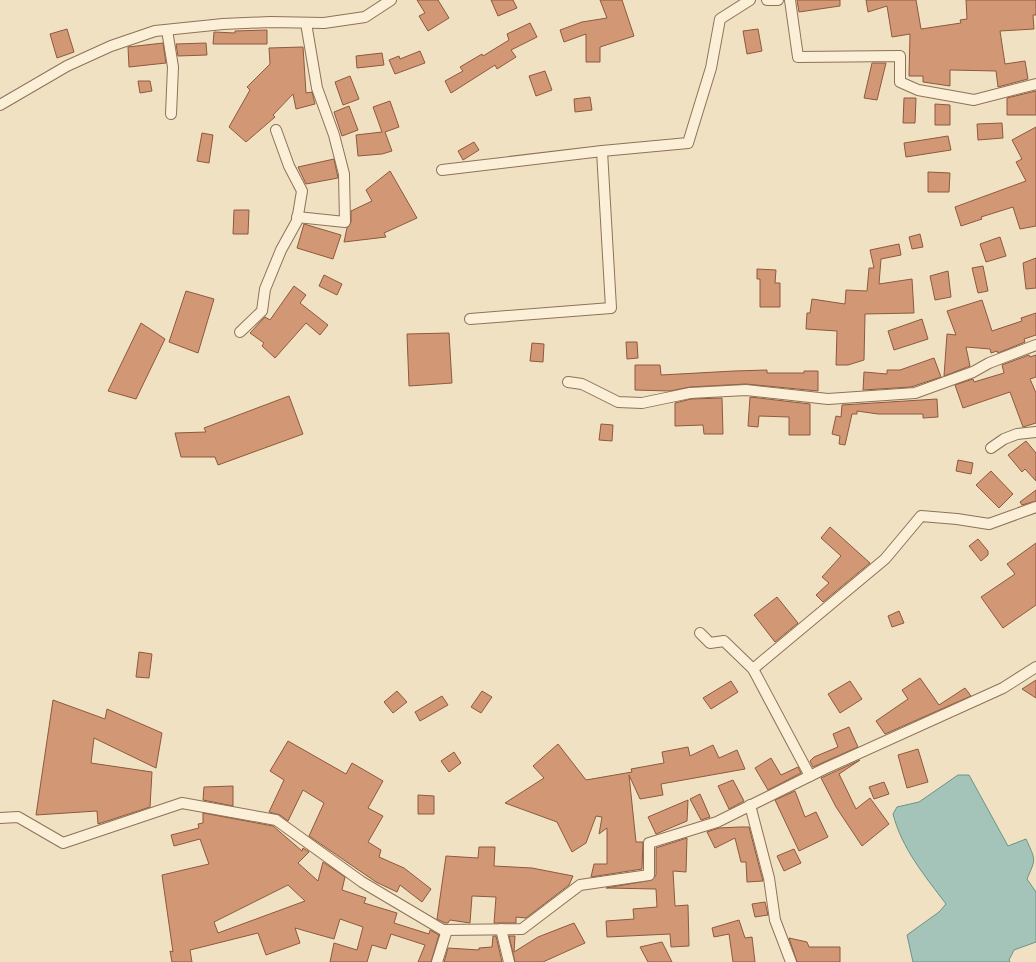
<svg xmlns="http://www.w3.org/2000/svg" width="1036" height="962" viewBox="0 0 1036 962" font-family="'PT Serif',serif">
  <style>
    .water { fill: #a5c4b9; stroke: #6b9387 }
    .building { fill: #d29876; stroke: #8e593c; fill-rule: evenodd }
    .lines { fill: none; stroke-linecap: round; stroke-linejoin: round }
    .street-casing { stroke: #8d7258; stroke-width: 12 }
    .street { stroke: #fbefd7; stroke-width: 10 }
  </style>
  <rect width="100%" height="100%" fill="#f1e1c3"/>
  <path class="water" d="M958 775H969L1008 846 1026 839C1036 861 1036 858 1027 879L1036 892V942L1014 950 1009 960 1010 962H913L907 935 939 912 946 904C925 876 902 849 893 814L897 807 919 802Z"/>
  <g class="building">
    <path d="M417 0H438L449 18 428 31 419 16 425 13Z"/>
    <path d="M491 0H513L517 8 498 16Z"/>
    <path d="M600 0H622L634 36 600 47V62H586V34L564 42 560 30 582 22 607 18Z"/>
    <path d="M797 0H840V6L799 12Z"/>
    <path d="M866 0H916L921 29 961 23 960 20 967 19 966 0H1036V15H1033L1034 29 1000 31 1005 64 1025 61 1028 79 998 87 996 71 950 70V86L923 82V76H909L910 34 892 37 887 6 868 12Z"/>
    <path d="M530 23 537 37 511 50 516 57 497 69 495 65 451 93 445 81 463 71 460 67 482 54 483 56 509 40 507 34Z"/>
    <path d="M67 29 74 52 57 58 50 34Z"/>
    <path d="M758 29 762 51 747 54 743 31Z"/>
    <path d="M267 30V44H213L214 32 235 33V31Z"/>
    <path d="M163 43 166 63 129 67 128 47Z"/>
    <path d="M206 43 207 55 178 56 176 44Z"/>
    <path d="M303 47 306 93 312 92 315 104 296 109 293 94 273 115 275 117 246 142 229 127 250 90 247 87 270 64 269 48Z"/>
    <path d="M420 51 425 63 395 74 389 60 399 56 400 59Z"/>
    <path d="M382 53 384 65 357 68 356 56Z"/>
    <path d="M872 63H886L877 100 864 98Z"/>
    <path d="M545 71 552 90 536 96 529 76Z"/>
    <path d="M350 76 359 99 343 105 335 82Z"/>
    <path d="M138 81H150L152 91 140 93Z"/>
    <path d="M1036 91V115H1007V98Z"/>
    <path d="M590 97 592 110 575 112 574 99Z"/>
    <path d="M904 98H916L915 123H903Z"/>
    <path d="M390 101 399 127 385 132 392 151 382 154 358 156 356 135 382 132 373 107Z"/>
    <path d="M935 104 950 105V125H935Z"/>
    <path d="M349 106 358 130 342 136 334 112Z"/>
    <path d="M1002 123 1003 138 978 140 977 124Z"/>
    <path d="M1036 127V226L1020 229 1013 207 981 217 982 219 961 226 955 207 1026 181 1016 162 1022 159 1012 140Z"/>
    <path d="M202 133 213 135 209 163 197 161Z"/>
    <path d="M948 136 951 150 906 157 904 143Z"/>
    <path d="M474 142 479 150 463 160 458 151Z"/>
    <path d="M334 159 338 178 306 184 298 167Z"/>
    <path d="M390 171 417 218 384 233 386 237 344 242 347 228 351 222V211L372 201 366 190Z"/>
    <path d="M928 172 950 173 949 192H928Z"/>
    <path d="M234 210H249L248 234H233Z"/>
    <path d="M304 224 341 235 333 259 297 248Z"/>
    <path d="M920 234 923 247 912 249 909 237Z"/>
    <path d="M1000 237 1006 256 986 262 980 244Z"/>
    <path d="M899 244 901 255 881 259 879 284 912 279 914 313 865 314 864 360 848 365H836L837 331 806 329 807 313H810L812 299 845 304 846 290 867 291 869 268H874L870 250Z"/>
    <path d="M1036 258V288L1026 289 1023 263Z"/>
    <path d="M983 266 988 291 978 293 972 268Z"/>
    <path d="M757 269 776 270 775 283H780V307H760V279H757Z"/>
    <path d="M948 271 951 297 935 300 930 276Z"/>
    <path d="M324 275 342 284 337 295 319 286Z"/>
    <path d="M294 286 306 295 300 303 328 325 320 335 306 323 275 358 262 346 264 343 250 333 265 317 270 320Z"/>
    <path d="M186 291 214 299 198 353 169 342Z"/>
    <path d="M982 300 992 331 1022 321 1021 318 1036 313V335L1024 339 1025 342 998 353 997 351 991 353 990 349 966 347 970 366 944 376 947 334 956 335 947 311Z"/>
    <path d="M922 319 928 339 894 350 888 331Z"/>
    <path d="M141 323 165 339 136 399 108 391Z"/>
    <path d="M449 333 452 383 409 386 407 334Z"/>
    <path d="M626 342H637L638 358 627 359Z"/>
    <path d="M532 343 544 344 543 362 530 361Z"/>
    <path d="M1029 355 1030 357 1036 355V377L1030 379 1036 393V423L1023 427 1010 392 963 408 955 385 973 379 974 382 1004 373 1002 365Z"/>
    <path d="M934 358 941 377 911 387 863 390 864 372 887 374V370H900Z"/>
    <path d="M635 365H660L661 375 734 371 767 370V373H804V371H818V391L746 384 690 387 670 391 635 390Z"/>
    <path d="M289 396 303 434 218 465 215 457H181L175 433 206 432 204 428Z"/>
    <path d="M750 397 810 404V435H789V417L759 416 758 427 748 426Z"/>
    <path d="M722 398 723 434H704L703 425 675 426V403L691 399Z"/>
    <path d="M937 399 938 417 923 418V414H878L857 411V414H852L845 445 839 444 840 436 832 434 836 416 841 417 842 405Z"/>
    <path d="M601 424 613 425 612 441 599 440Z"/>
    <path d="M1026 441 1036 453V481L1025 469 1022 472 1008 455Z"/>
    <path d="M958 460 973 463 971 474 956 471Z"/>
    <path d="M991 471 1013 494 999 508 976 485Z"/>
    <path d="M1036 490V501L1022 505 1020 502Z"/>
    <path d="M830 527 870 563 823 602 816 595 829 583 822 577 841 556 821 538Z"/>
    <path d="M978 539 988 551V555L981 561 969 546Z"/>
    <path d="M1036 543V605L1003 628 981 597 1015 574 1007 564Z"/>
    <path d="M777 597 798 623 775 642 754 615Z"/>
    <path d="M899 611 904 623 892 627 888 616Z"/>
    <path d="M139 652 152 654 149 678 136 677Z"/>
    <path d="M920 678 939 705 965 688 971 696 885 734 876 721 908 699 902 690Z"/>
    <path d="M1036 680V698L1022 689Z"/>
    <path d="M731 681 738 692 711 709 703 698Z"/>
    <path d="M850 681 862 699 840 713 828 694Z"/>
    <path d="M397 691 407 702 393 713 384 702Z"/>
    <path d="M482 691 492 697 481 713 471 707Z"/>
    <path d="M442 696 448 705 420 721 415 712Z"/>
    <path d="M53 700 105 719 107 709 162 733 156 768 94 738 91 763 152 772 150 807 98 824 97 811 36 815Z"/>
    <path d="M849 727 858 747 813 767 810 761 814 757 838 747 833 734Z"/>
    <path d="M288 741 346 774 352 763 383 781 368 808 383 816 368 842 381 850 379 857 404 868 431 889 422 902 400 885 397 892 376 882 309 836 324 803 303 790 288 821 280 815 269 812 284 780 270 771Z"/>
    <path d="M558 744 586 780 632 772 631 769 664 763 662 752 688 747 690 756 713 745 719 758 737 750 745 769 661 784 663 795 640 799 629 775 636 842H643L642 869 591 877 594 864H607V828L599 834 602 817 596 816 586 843 572 852 557 822 505 803 544 778 533 766Z"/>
    <path d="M918 749 928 782 907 788 898 755Z"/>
    <path d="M454 752 461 763 449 772 441 761Z"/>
    <path d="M771 758 781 775 798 767 801 773 768 790 755 768Z"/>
    <path d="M860 760 839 774 856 809 870 798 889 824 862 846 836 807 821 778Z"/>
    <path d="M733 780 744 801 729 809 718 786Z"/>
    <path d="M884 782 889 794 874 799 869 787Z"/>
    <path d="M233 786V806L203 800 204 787Z"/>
    <path d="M795 791 805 817 816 812 828 837 799 851 775 800Z"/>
    <path d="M700 794 710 817 701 820 690 799Z"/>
    <path d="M418 795 434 796V814H418Z"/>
    <path d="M688 800 687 821 656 834 648 817Z"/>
    <path d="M203 813 273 826 302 851 303 848 309 852 298 863 318 881 323 862 345 877 342 890 366 898 364 903 397 913 394 923 429 934 430 930 439 935 431 962H418L425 945 391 934 386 949 372 945 367 962H330L334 943 357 950 363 927 340 919 334 939 295 928 300 943 266 955 258 933 190 950 192 962H172L170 951 173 952 162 875 209 864 200 839 174 846 171 835 199 828 198 824 203 823ZM288 885 305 901 218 933 214 922Z"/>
    <path d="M739 827H749L763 881 747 882 746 862H741L735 838 715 848 707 832 719 828Z"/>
    <path d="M687 838 686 872 673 871 675 906 688 905 689 946 671 947 670 934 607 937 606 921 634 919 633 909 657 907 656 889 606 888 652 880 656 875V848Z"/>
    <path d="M479 847H495L494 866 532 868 573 876 569 885 526 918 516 917V923H494L496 897 472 896 470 923 450 920 448 923H445L437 919 446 856 478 858Z"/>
    <path d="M794 849 801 863 784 871 777 856Z"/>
    <path d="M765 902 768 915 755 917 752 904Z"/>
    <path d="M739 920 745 938 752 937 755 962H733L729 934 714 937 712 928Z"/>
    <path d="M574 923 585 943 543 962H515L509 936H515L514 952 538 937Z"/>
    <path d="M493 936H496L502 962H444L448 948 479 950V948L492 947Z"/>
    <path d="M789 938 807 942 809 947H840V962H797Z"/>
    <path d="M662 942 672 962H648L640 947Z"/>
  </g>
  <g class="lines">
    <defs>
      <g id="street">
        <path d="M767 0H778"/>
        <path d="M790 0 798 57 900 56V82L918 90 974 100 1036 84"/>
        <path d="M167 30 173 67 171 114"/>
        <path d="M0 105 67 66 111 46 155 31 223 24 270 22 324 23 365 17 391 0"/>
        <path d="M442 170 602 151 688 143 711 68 720 19 750 0"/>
        <path d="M297 217 345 222 344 174 334 135 317 88 306 23"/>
        <path d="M470 319 611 308 602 151"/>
        <path d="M240 332 262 311 265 289 281 250 297 221 302 191 289 166 276 130"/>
        <path d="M568 382 582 384 618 402 642 403 690 393 746 390 828 399 915 393 973 372 989 363 1036 345"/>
        <path d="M991 448 1004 439 1017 434 1036 432"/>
        <path d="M700 633 710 643 724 641 753 669 810 776"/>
        <path d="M753 669 885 559 921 516 957 519 989 524 1036 507"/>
        <path d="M750 805 769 878 775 920 791 962"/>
        <path d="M0 818 18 817 63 843 182 803 276 820 362 882 443 930 522 929 580 885 649 875V843L717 822 824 769 1003 688 1036 667"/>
        <path d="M501 929 509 962"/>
        <path d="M437 962 447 930"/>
      </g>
    </defs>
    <use href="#street" class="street-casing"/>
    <use href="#street" class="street"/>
  </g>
</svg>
